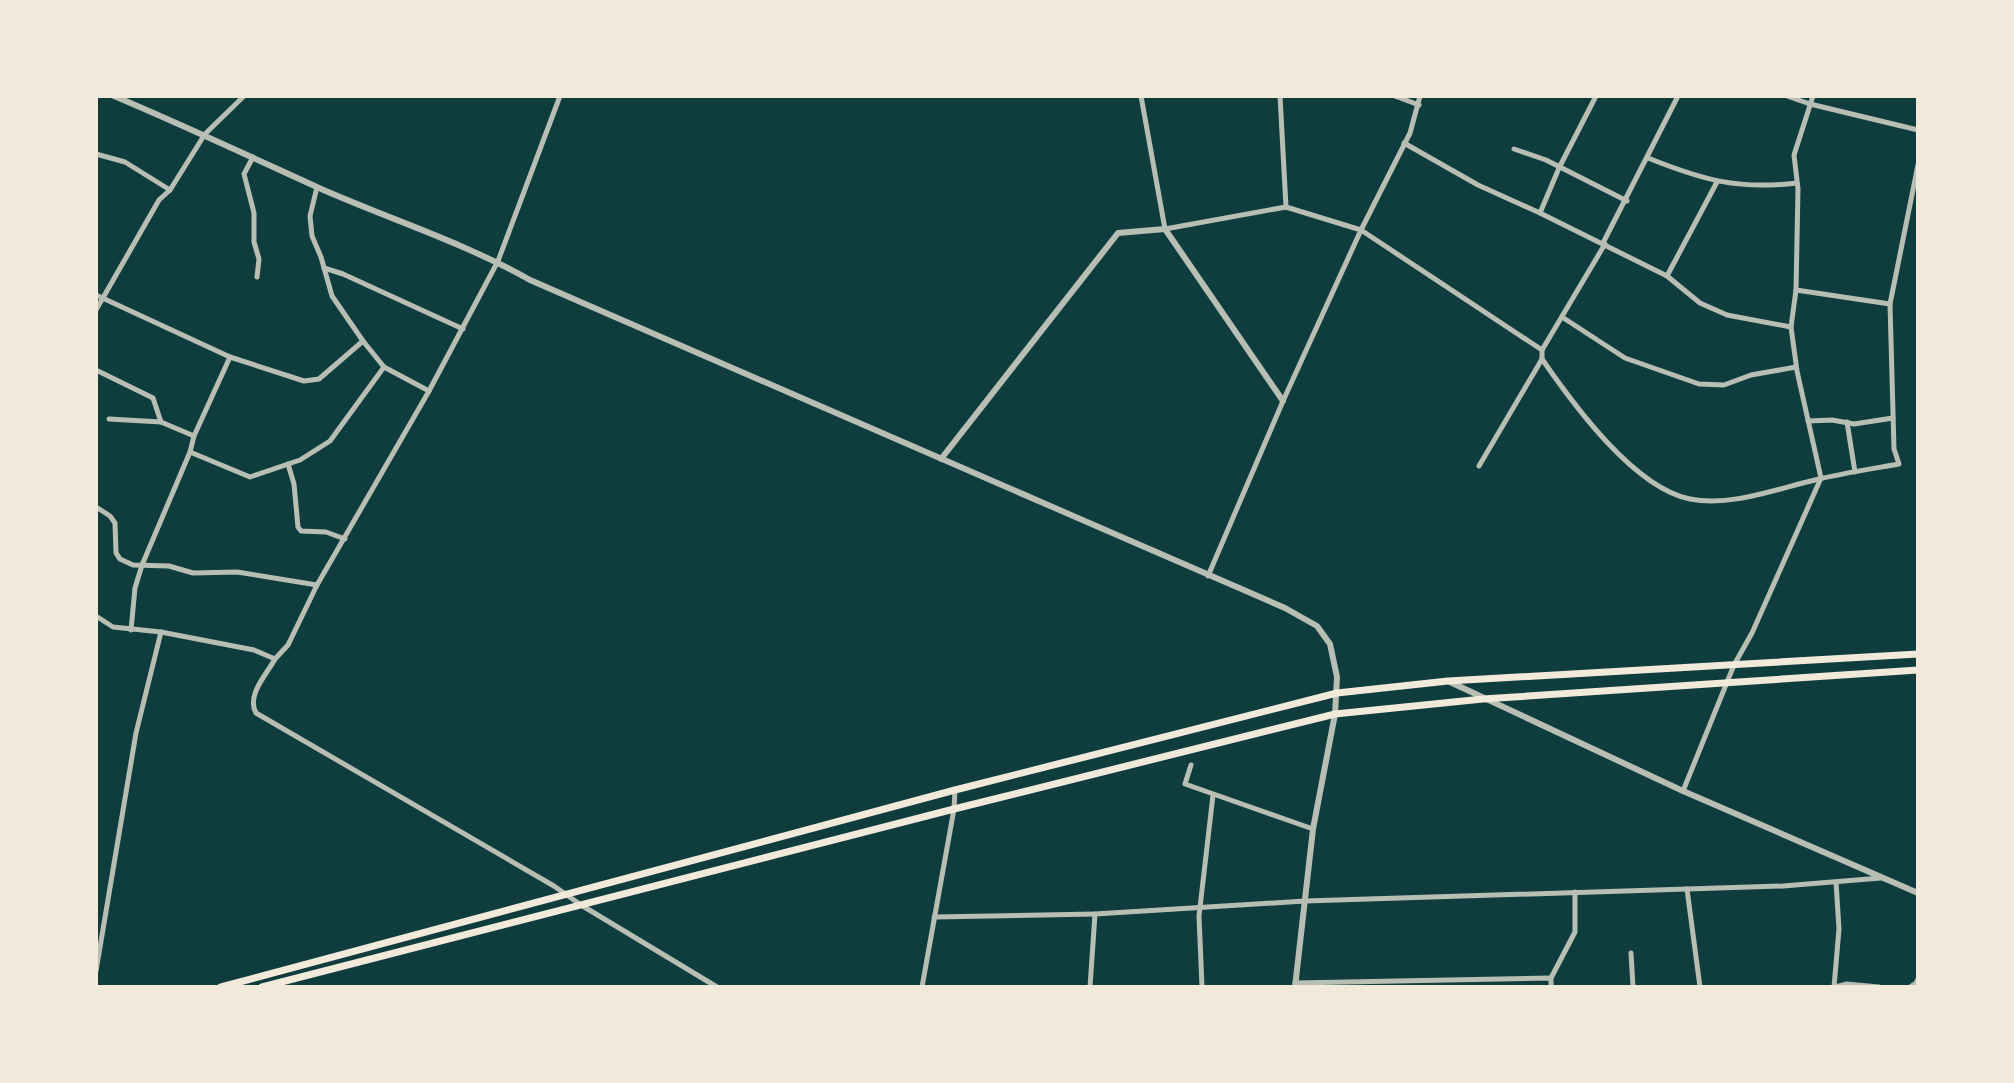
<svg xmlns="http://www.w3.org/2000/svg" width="2014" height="1083" viewBox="0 0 2014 1083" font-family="'Roboto Condensed',sans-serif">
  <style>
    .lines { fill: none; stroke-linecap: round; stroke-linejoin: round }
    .minor { stroke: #b8beb3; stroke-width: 5 }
    .tertiary { stroke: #b8beb3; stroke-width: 6 }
    .secondary { stroke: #f1e9da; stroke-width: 7 }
  </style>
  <rect width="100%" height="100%" fill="#0f3d3e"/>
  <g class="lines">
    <g class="minor">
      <path d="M1141 96 1165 229 1286 207"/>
      <path d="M1395 96 1419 105"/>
      <path d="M1420 96 1410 133 1361 230 1542 350V359C1573 404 1634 488 1690 499 1731 507 1776 489 1815 480 1843 473 1871 469 1899 464L1894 449 1890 304 1918 165"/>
      <path d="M1596 96 1559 168 1540 213 1667 276 1700 303 1727 315 1791 327"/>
      <path d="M1787 96 1810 104 1918 130"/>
      <path d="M1404 143 1478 185 1540 213"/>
      <path d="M1514 149 1546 160 1627 201"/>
      <path d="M96 154 125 162 170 190"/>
      <path d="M253 157 244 174 254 213V242L259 259 257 277"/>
      <path d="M1648 158C1703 180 1738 190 1797 183"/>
      <path d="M317 187 310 216 312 236 321 257 332 296 363 341"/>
      <path d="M1603 243 1678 96"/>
      <path d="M324 268 343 274 463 329"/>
      <path d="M1667 276 1717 182"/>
      <path d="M1796 290 1890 304"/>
      <path d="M96 295 230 357 194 436 161 422 153 398 96 370"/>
      <path d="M96 310 159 200 170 190 205 134 244 96"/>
      <path d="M1562 317 1625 358 1699 384 1724 385 1751 375 1796 367"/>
      <path d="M1542 350 1605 244"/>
      <path d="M230 357 304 381 319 379 363 341 384 367 429 391"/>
      <path d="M109 419 161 422"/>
      <path d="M1808 421 1832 420 1854 424 1893 418"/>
      <path d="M1847 422 1855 472"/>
      <path d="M190 452 250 477 300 460 330 441 384 367"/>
      <path d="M288 464 294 484 298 527 301 531 326 532 345 539"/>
      <path d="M1479 466 1542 359"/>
      <path d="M96 507 110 516 115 523 116 553 120 559 133 565 169 566 193 573 237 572 317 585"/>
      <path d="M1208 576 1283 401 1361 230 1286 207 1280 96"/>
      <path d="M96 616 113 627 161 632"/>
      <path d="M131 630 135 588 142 565 190 452 194 436"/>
      <path d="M275 659C267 674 246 695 256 713L554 886 581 905 717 987"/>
      <path d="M1191 765 1185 784 1313 829"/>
      <path d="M1683 791 1734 665 1752 633 1821 478 1797 371 1791 327 1796 290 1798 189 1794 155 1813 96"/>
      <path d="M1687 889 1700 987"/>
      <path d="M934 917 1095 914"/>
      <path d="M1631 953 1633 987"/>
      <path d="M96 971 136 733 161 632 254 650 275 659 288 645 317 585 429 391 498 261 560 96"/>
      <path d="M1551 978 1575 932V892"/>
      <path d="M1295 983 1551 978V987"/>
      <path d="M922 987 954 809 955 790"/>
      <path d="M1090 987 1095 914 1305 901 1783 886 1881 878"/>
      <path d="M1202 987 1199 916 1213 795"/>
      <path d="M1834 987 1839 929 1836 882"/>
      <path d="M1835 987 1847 984 1879 987"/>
      <path d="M1910 987 1916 983 1918 979"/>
    </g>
    <g class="tertiary">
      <path d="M114 96C183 125 251 157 319 188 389 219 463 242 530 280L1285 608 1317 626 1330 644 1337 677 1335 714 1313 829 1295 987"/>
      <path d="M941 459 1118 233 1165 229 1283 401"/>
      <path d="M1450 682 1683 791 1918 893"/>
    </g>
    <g class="secondary">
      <path d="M221 987 955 790 1337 693 1448 681 1918 654"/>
      <path d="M262 987 954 809 1335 714 1483 699 1918 670"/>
    </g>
  </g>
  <rect width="2014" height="1083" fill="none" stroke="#f1e9da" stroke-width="196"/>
</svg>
